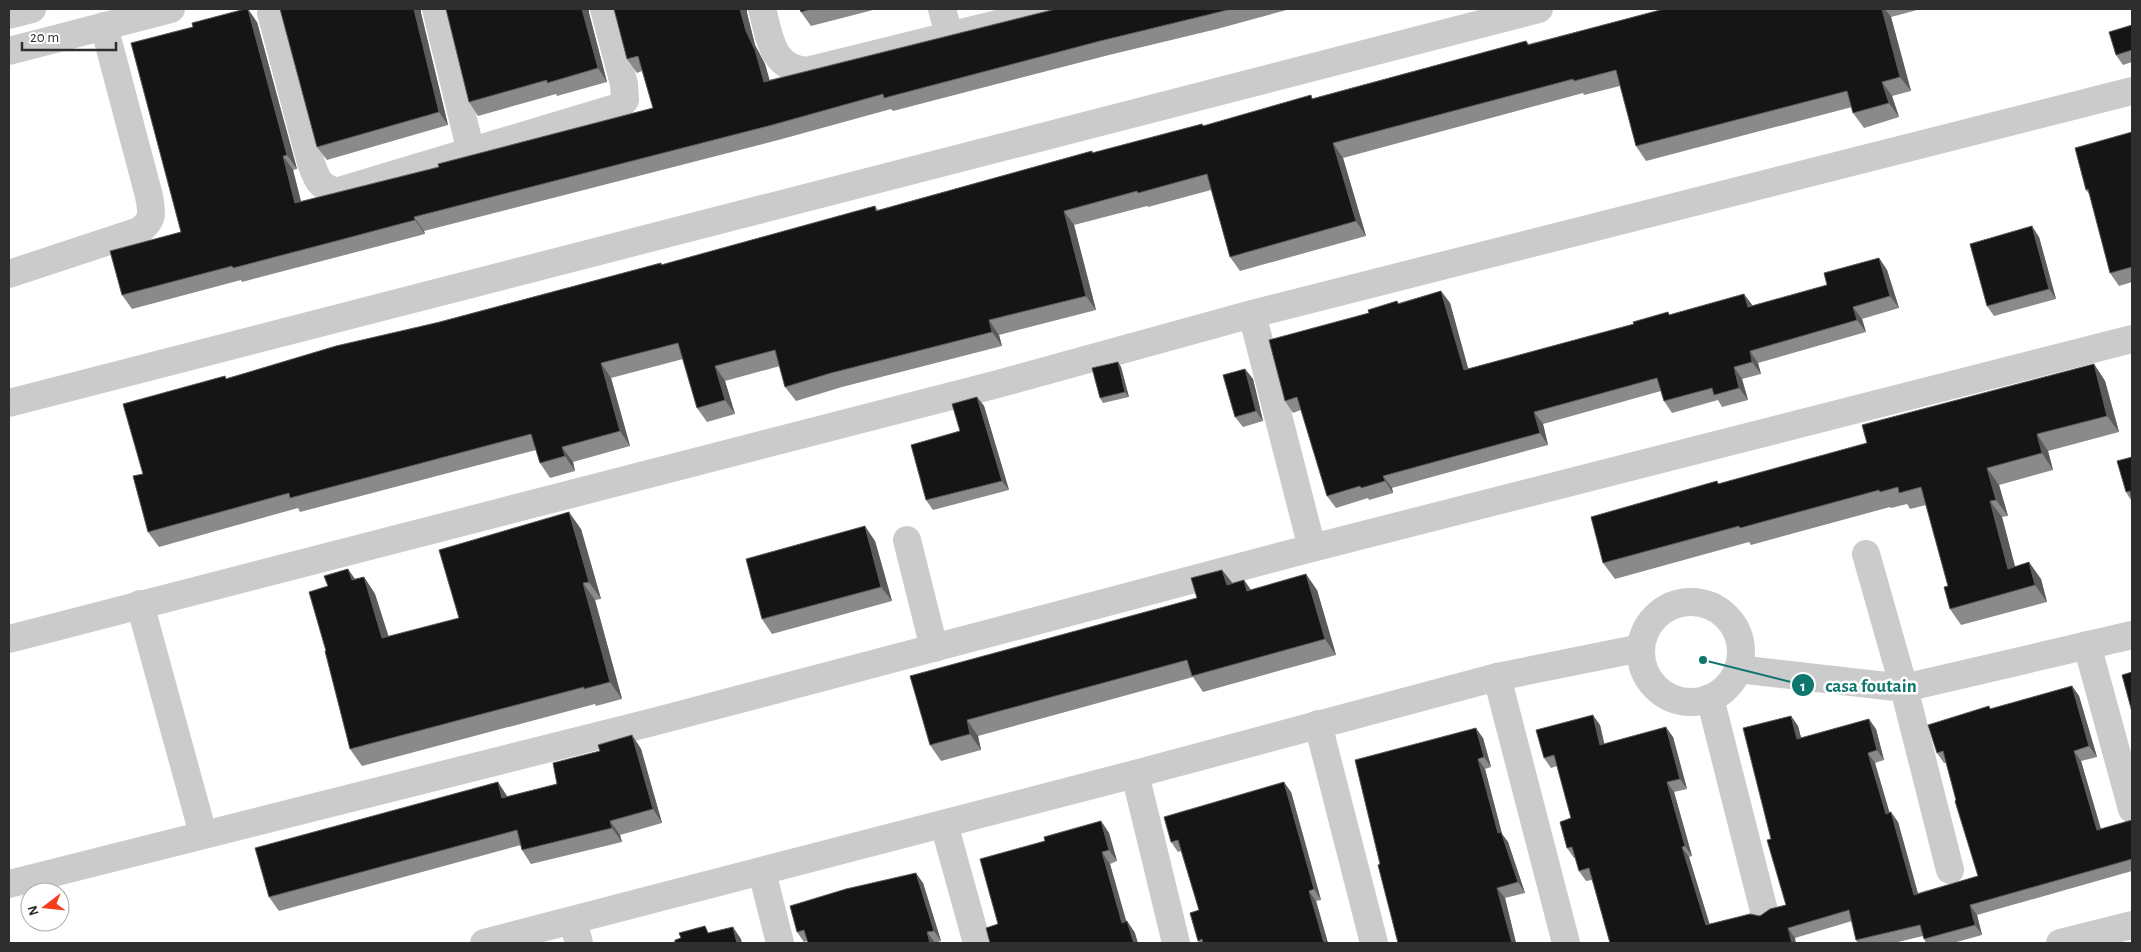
<svg xmlns="http://www.w3.org/2000/svg" width="2141" height="952" viewBox="0 0 2141 952" font-family="'Alegreya Sans',sans-serif">
  <style>
    .lines { fill: none; stroke-linecap: round; stroke-linejoin: round }
    .street { stroke: #cbcbcb; stroke-width: 28 }
    .wall { fill: #8a8a8a }
    .shaded-wall { fill: #5b5b5b }
    .building { fill: #151515; stroke: #5b5b5b }
    .leader { fill: none; stroke: #0f766e; stroke-width: 2 }
    .callout-dot { fill: #0f766e; stroke: #fff; stroke-width: 2 }
    .mark-label { font-size: 15px; text-anchor: middle; font-weight: bold; fill: #fff }
    .callout-label { font-size: 19px; text-anchor: middle; font-weight: bold; fill: #0f766e; stroke: #fff; stroke-width: 5; stroke-linejoin: round; paint-order: stroke }
  </style>
  <rect width="100%" height="100%" fill="#fff"/>
  <g class="lines">
    <g class="street">
      <path d="M436 9 471 152"/>
      <path d="M762 9C770 38 771 67 806 71L1058 9"/>
      <path d="M942 9 949 35"/>
      <path d="M271 13 311 163C317 180 319 186 336 192L619 107 625 100 624 84 604 9"/>
      <path d="M9 15 32 9"/>
      <path d="M9 51 171 9"/>
      <path d="M9 274 139 231C154 219 152 214 149 196L104 26"/>
      <path d="M1252 314 1312 548"/>
      <path d="M9 403 1539 9"/>
      <path d="M907 540 934 648"/>
      <path d="M1866 554 1904 688 1950 870"/>
      <circle cx="1691" cy="652" r="50"/>
      <path d="M140 604 203 834"/>
      <path d="M9 639 994 385 1252 314 2132 91"/>
      <path d="M2087 645 2132 809"/>
      <path d="M1738 669 1904 688 2132 635"/>
      <path d="M1497 677 1566 943"/>
      <path d="M1710 698 1764 911"/>
      <path d="M1318 724 1374 943"/>
      <path d="M1135 774 1176 943"/>
      <path d="M944 824 977 943"/>
      <path d="M762 872 780 943"/>
      <path d="M9 884 653 722 1312 548 2132 339"/>
      <path d="M573 921 579 943"/>
      <path d="M484 943 1135 774 1497 677 1641 648"/>
      <path d="M2060 943 2132 925"/>
    </g>
  </g>
  <g class="wall">
    <path d="M446 9H589V13L607 82 557 96 556 94 478 116 469 102Z"/>
    <path d="M800 9H877L811 26 801 12Z"/>
    <path d="M1054 9H1290L1217 29 1109 55 893 111 891 109 782 139 424 231 425 234 242 282 241 280 132 309 122 295 181 232 257 22 297 169 293 170 301 202 439 167 653 108 642 71 637 73 627 59 747 13 755 45 765 64 769 80 1052 10Z"/>
    <path d="M1664 9H1921L1891 17 1911 91 1892 96 1899 117 1864 128 1853 113 1852 107 1646 161 1636 146 1620 86 1584 95 1583 93 1343 158 1366 236 1240 271 1230 257 1211 190 1148 207 1147 206 1074 225 1096 310 999 335 1002 346 842 387 796 401 785 387 780 366 725 381 735 414 707 422 697 408 683 359 611 378 630 446 573 462 575 471 550 478 540 463 536 450 300 512 298 508 159 547 148 532 143 474 227 378 661 263 662 265 875 206 878 210 1092 151 1093 153 1202 124 1204 126 1314 98 1526 41 1529 44Z"/>
    <path d="M421 13 448 125 327 160 317 147Z"/>
    <path d="M2132 25V62L2123 65 2116 55Z"/>
    <path d="M2132 132V282L2119 286 2110 273 2090 195 2086 190Z"/>
    <path d="M2039 237 2056 299 1994 316 1987 306Z"/>
    <path d="M1879 258 1887 270 1899 308 1862 319 1866 332 1758 363 1761 374 1742 379 1748 400 1722 407 1718 400 1672 413 1664 401 1661 391 1543 424 1548 445 1392 488 1393 493 1369 500 1368 498 1336 508 1327 496 1301 410 1293 413 1285 401 1369 313 1397 301 1399 303 1441 291 1450 303 1468 369 1634 324 1668 312 1670 315 1753 306 1827 285Z"/>
    <path d="M1118 362 1121 367 1129 397 1103 403 1100 398Z"/>
    <path d="M2094 364 2105 381 2119 432 2048 451 2053 470 1999 485 2008 516 2002 517 2015 567 2041 579 2047 602 1961 625 1950 609 1948 586 1926 505 1910 509 1907 504 1891 508 1890 507 1751 545 1749 542 1615 579 1603 563 1718 484 1867 443Z"/>
    <path d="M1245 369 1253 379 1263 421 1243 427 1235 417Z"/>
    <path d="M977 397 984 406 1009 490 933 510 926 500Z"/>
    <path d="M2132 457V502L2126 492Z"/>
    <path d="M581 529 601 599 595 600 622 699 596 706 595 704 362 766 350 749 326 651 355 579 364 577 375 594 389 637 459 618Z"/>
    <path d="M875 541 892 601 772 634 762 619Z"/>
    <path d="M1222 570 1232 583 1244 580 1251 590H1317L1336 655 1203 692 1193 677 978 736 981 750 941 761 930 745 910 676 1197 598Z"/>
    <path d="M2072 686 2079 696 2097 757 2081 761 2101 829 2132 820V871L1977 915 1982 935 1953 943H1926L1923 936 1894 943H1858L1856 940 1852 921 1795 938 1610 943 1592 880 1586 881 1579 871 1576 858H1574L1567 848 1571 818 1557 766 1551 768 1544 758 1600 725 1604 744 1673 737 1687 789 1674 792 1692 856 1689 857 1709 924 1760 916 1786 905 1771 839 1791 716 1798 726 1801 738 1876 729 1884 760 1875 763 1889 813 1898 822 1918 893 1978 876 1946 763H1944L1937 753 1991 709Z"/>
    <path d="M632 735 641 749 662 823 620 835 622 842 531 864 522 850 521 845 279 911 269 897 508 796 557 784 600 751Z"/>
    <path d="M1483 738 1491 767 1485 769 1502 834 1508 842 1525 893 1505 898 1516 943H1398L1380 864Z"/>
    <path d="M1291 792 1321 900 1316 901 1328 943H1200L1198 941 1199 910 1181 851 1178 852 1171 842Z"/>
    <path d="M1101 821 1109 833 1117 861 1110 864 1126 922 1127 921 1135 933 998 924Z"/>
    <path d="M923 883 941 941 935 943 807 941 804 942 797 932Z"/>
  </g>
  <g class="shaded-wall">
    <path d="M248 9 257 22 297 169 287 155Z"/>
    <path d="M414 9H421V13L448 125 439 112Z"/>
    <path d="M582 9H589V13L607 82 598 68Z"/>
    <path d="M740 9H747V13L755 45 765 64 774 95 764 82 746 31Z"/>
    <path d="M1882 9H1885L1891 17 1911 91 1900 77Z"/>
    <path d="M1882 82 1892 96 1899 117 1889 103Z"/>
    <path d="M1333 143 1343 158 1366 236 1356 221Z"/>
    <path d="M283 156 293 170 305 217 295 203Z"/>
    <path d="M1064 211 1074 225 1096 310 1086 296Z"/>
    <path d="M414 217 424 231 425 234 415 220Z"/>
    <path d="M2032 226 2039 237 2056 299 2049 289Z"/>
    <path d="M1879 258 1887 270 1899 308 1890 296Z"/>
    <path d="M1441 291 1450 303 1472 382 1464 370Z"/>
    <path d="M1744 294 1753 306 1748 307Z"/>
    <path d="M1853 307 1862 319 1866 332 1857 320Z"/>
    <path d="M989 320 999 335 1002 346 992 332Z"/>
    <path d="M1750 351 1758 363 1761 374 1752 362Z"/>
    <path d="M1118 362 1121 367 1129 397 1125 392Z"/>
    <path d="M601 363 611 378 630 446 620 431Z"/>
    <path d="M2094 364 2105 381 2119 432 2107 416Z"/>
    <path d="M715 366 725 381 735 414 725 400Z"/>
    <path d="M1734 367 1742 379 1748 400 1739 388Z"/>
    <path d="M1245 369 1253 379 1263 421 1256 411Z"/>
    <path d="M977 397 984 406 1009 490 1002 481Z"/>
    <path d="M1534 412 1543 424 1548 445 1540 433Z"/>
    <path d="M2037 434 2048 451 2053 470 2042 453Z"/>
    <path d="M562 447 573 462 575 471 565 456Z"/>
    <path d="M1987 468 1999 485 2008 516 1996 500Z"/>
    <path d="M1383 476 1392 488 1393 493 1385 481Z"/>
    <path d="M1990 501 2002 517 2020 585 2008 569Z"/>
    <path d="M569 512 581 529 601 599 589 582Z"/>
    <path d="M865 526 875 541 892 601 881 587Z"/>
    <path d="M2029 562 2041 579 2047 602 2035 585Z"/>
    <path d="M348 569 360 586 352 580Z"/>
    <path d="M1222 570 1234 585H1227Z"/>
    <path d="M1306 574 1317 590 1336 655 1325 639Z"/>
    <path d="M364 577 375 594 394 655 382 638Z"/>
    <path d="M1244 580 1255 596 1247 591Z"/>
    <path d="M583 583 595 600 622 699 610 682Z"/>
    <path d="M2072 686 2079 696 2097 757 2089 746Z"/>
    <path d="M1593 715 1600 725 1607 755 1600 745Z"/>
    <path d="M1791 716 1798 726 1804 749 1797 739Z"/>
    <path d="M1869 719 1876 729 1884 760 1877 750Z"/>
    <path d="M967 720 978 736 981 750 970 734Z"/>
    <path d="M1666 727 1673 737 1687 789 1680 779Z"/>
    <path d="M1476 728 1483 738 1491 767 1484 757Z"/>
    <path d="M632 735 641 749 662 823 653 809Z"/>
    <path d="M2074 751 2081 761 2104 840 2097 830Z"/>
    <path d="M1868 753 1875 763 1893 824 1886 814Z"/>
    <path d="M1478 759 1485 769 1502 834 1508 842 1525 893 1518 882 1498 833Z"/>
    <path d="M498 782 507 796 512 812 502 798Z"/>
    <path d="M1284 782 1291 792 1321 900 1314 889Z"/>
    <path d="M1667 782 1674 792 1692 856 1685 846Z"/>
    <path d="M1891 812 1898 822 1921 905 1914 895Z"/>
    <path d="M610 821 620 835 622 842 612 828Z"/>
    <path d="M1101 821 1109 833 1117 861 1109 850Z"/>
    <path d="M1682 847 1689 857 1713 935 1706 925Z"/>
    <path d="M1102 852 1110 864 1130 934 1122 923Z"/>
    <path d="M916 873 923 883 941 941 934 931Z"/>
    <path d="M1497 888 1505 898 1516 943H1512Z"/>
    <path d="M1309 891 1316 901 1328 943H1324Z"/>
    <path d="M1970 905 1977 915 1982 935 1975 925Z"/>
    <path d="M1127 921 1135 933 1138 943H1134Z"/>
    <path d="M733 927 741 939 742 943H737Z"/>
    <path d="M1788 928 1795 938 1796 943H1792Z"/>
    <path d="M927 932 935 943H930Z"/>
  </g>
  <g class="building">
    <path d="M245 9H248L287 155 283 156 295 203 439 167 438 164 653 108 638 56 627 59 614 9H740L746 31 755 50 764 82 1052 10 1054 9H1231L1207 15 1100 41 884 98 883 94 772 125 414 217 415 220 336 241 233 268 232 266 122 295 110 251 181 232 131 43 193 27 192 23Z"/>
    <path d="M280 9H414L439 112 317 147Z"/>
    <path d="M446 9H582L598 68 547 83V80L469 102Z"/>
    <path d="M800 9H811L801 12Z"/>
    <path d="M1664 9H1882L1900 77 1882 82 1889 103 1853 113 1847 91 1636 146 1616 70 1574 81 1573 79 1333 143 1356 221 1230 257 1207 174 1138 193 1137 191 1064 211 1086 296 989 320 992 332 831 373 785 387 775 350 715 366 725 400 697 408 678 343 601 363 620 431 562 447 565 456 540 463 531 434 290 498 289 493 148 532 133 476 143 474 123 404 225 376 226 379 336 346 440 322 661 263V265L875 206 876 211 1092 151V153L1202 124 1203 126 1311 95 1312 99 1526 41 1528 45Z"/>
    <path d="M2132 25V50L2116 55 2109 32Z"/>
    <path d="M2132 132V267L2110 273 2088 189 2086 190 2075 148Z"/>
    <path d="M2032 226 2049 289 1987 306 1970 244Z"/>
    <path d="M1879 258 1890 296 1853 307 1857 320 1750 351 1752 362 1734 367 1739 388 1714 395 1712 388 1664 401 1657 378 1534 412 1540 433 1383 476 1385 481 1361 488 1360 486 1327 496 1297 397 1285 401 1269 340 1369 313 1368 310 1397 301 1398 304 1441 291 1464 370 1634 324 1633 322 1668 312 1669 315 1744 294 1748 307 1827 285 1824 273Z"/>
    <path d="M1118 362 1125 392 1100 398 1092 368Z"/>
    <path d="M2094 364 2107 416 2037 434 2042 453 1987 468 1996 500 1990 501 2008 569 2029 562 2035 585 1950 609 1944 587 1948 586 1921 487 1899 493 1898 487 1880 492 1879 490 1740 528 1739 526 1603 563 1591 517 1717 481 1718 484 1867 443 1862 425Z"/>
    <path d="M1245 369 1256 411 1235 417 1223 375Z"/>
    <path d="M977 397 1002 481 926 500 911 445 960 431 952 404Z"/>
    <path d="M2132 457V500L2130 491 2126 492 2117 461Z"/>
    <path d="M569 512 589 582 583 583 610 682 584 689V687L350 749 325 651H326L309 592 328 586 324 576 348 569 352 580 364 577 382 638 459 618 439 550Z"/>
    <path d="M865 526 881 587 762 619 746 559Z"/>
    <path d="M1222 570 1227 585 1244 580 1247 591 1306 574 1325 639 1192 676 1187 660 967 720 970 734 930 745 910 676 1197 598 1191 578Z"/>
    <path d="M2132 672V712L2122 675Z"/>
    <path d="M2072 686 2089 746 2074 751 2097 830 2132 820V859L1970 905 1975 925 1924 939 1920 925 1856 940 1849 910 1788 928 1792 943H1610L1589 868 1579 871 1572 847 1567 848 1560 822 1571 818 1554 755 1544 758 1536 730 1593 715 1600 745 1666 727 1680 779 1667 782 1685 846 1682 847 1706 925 1750 914 1760 916 1770 909 1786 905 1767 840 1771 839 1743 728 1791 716 1797 739 1869 719 1877 750 1868 753 1886 814 1891 812 1914 895 1978 876 1955 801 1956 800 1943 751 1937 753 1928 725 1989 706 1990 709Z"/>
    <path d="M1476 728 1484 757 1478 759 1498 833 1501 832 1518 882 1497 888 1512 943H1398L1378 865 1380 864 1355 760Z"/>
    <path d="M632 735 653 809 610 821 612 828 522 850 517 830 269 897 255 848 498 782 502 798 557 784 553 763 600 751 598 745Z"/>
    <path d="M1284 782 1314 889 1309 891 1324 943H1203L1202 939 1198 941 1190 913 1199 910 1178 840 1171 842 1164 817Z"/>
    <path d="M1101 821 1109 850 1102 852 1122 923 1127 921 1134 943H990L986 928 998 924 980 859 1045 841 1044 837Z"/>
    <path d="M916 873 934 931 927 932 930 943H808L804 930 797 932 790 906 846 889Z"/>
    <path d="M705 926 708 933 733 927 737 943H670L675 942V940L681 938 679 933Z"/>
  </g>
  <path class="leader" d="M1703 660L1803 685"/>
  <g class="callout-dot">
    <circle cx="1703" cy="660" r="5"/>
    <circle cx="1803" cy="685" r="12"/>
  </g>
  <g class="mark-label">
    <text x="1803" y="691">1</text>
  </g>
  <g class="callout-label">
    <text x="1871" y="692">casa foutain</text>
  </g>
  <rect width="2141" height="952" fill="none" stroke="#2e2e2e" stroke-width="20"/>
  <g transform="translate(45 907) rotate(254)"><circle r="24" fill="#ffffff" stroke="#ababab"/>
  <path d="M0-4L9 19L0 12L-9 19Z" fill="#f63e1e"/>
  <text y="-8" font-size="14" font-weight="bold" text-anchor="middle" fill="#2e2e2e">N</text>
  </g>
  <path d="M22 42v8h94v-8" fill="none" stroke="#2e2e2e" stroke-width="2.5"/>
  <text x="30" y="42" font-size="15" fill="#2e2e2e" stroke="#ffffff" stroke-width="4" paint-order="stroke">20 m</text>
</svg>
